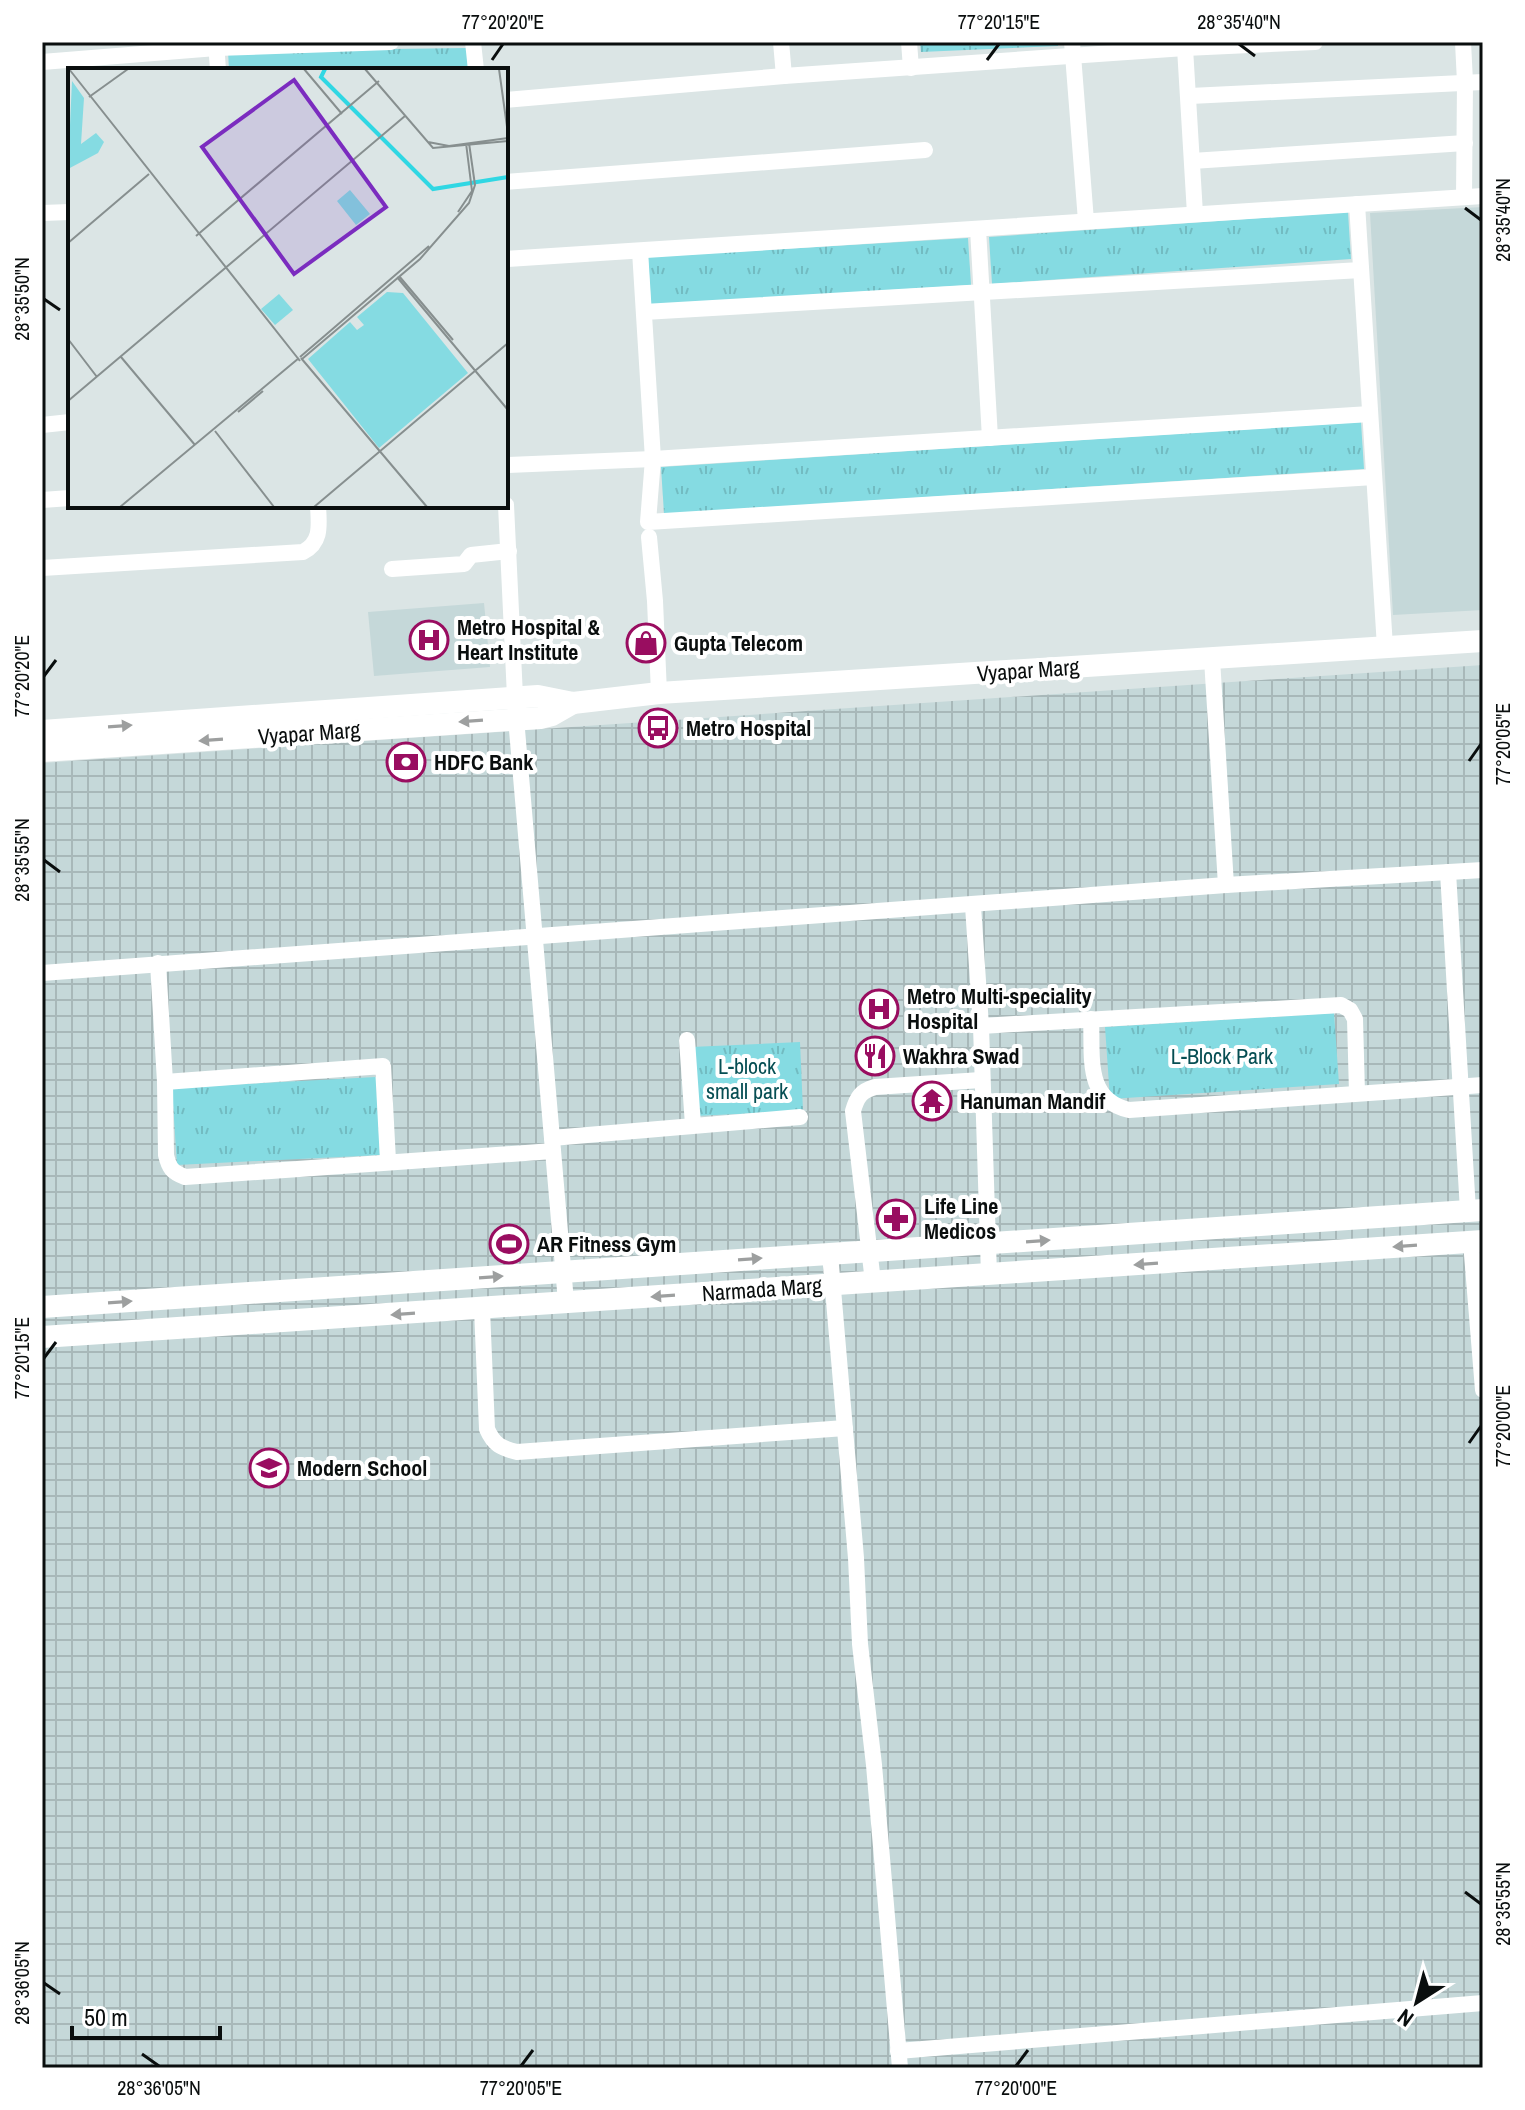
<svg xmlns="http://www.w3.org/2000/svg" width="1525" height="2110" viewBox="0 0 1525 2110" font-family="'Archivo Narrow',sans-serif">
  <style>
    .built { fill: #c5d8d9 }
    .industrial { fill: url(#industrial-grid) }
    .grass { fill: url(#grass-tufts) }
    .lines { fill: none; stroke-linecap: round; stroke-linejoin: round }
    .minor { stroke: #fff; stroke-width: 16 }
    .tertiary { stroke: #fff; stroke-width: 22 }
    .oneway { fill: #9d9f9f }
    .ticks { fill: none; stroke: #0a0e0e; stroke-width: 3 }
    .labels { text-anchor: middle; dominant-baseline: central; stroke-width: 8; stroke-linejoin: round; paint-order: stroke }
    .poi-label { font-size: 22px; font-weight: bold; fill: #0a0e0e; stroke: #fff; text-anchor: start }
    .street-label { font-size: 22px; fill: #0a0e0e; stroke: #fff }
    .park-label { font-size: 22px; fill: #064e53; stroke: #fff }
    .inset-river { fill: none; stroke: #30d7e3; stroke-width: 4 }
    .inset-road { fill: none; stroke: #878f8f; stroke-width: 2 }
    .view { fill: #7b2cbf; fill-opacity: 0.15; stroke: #7b2cbf; stroke-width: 4 }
    .inset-edge { fill: none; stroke: #0a0e0e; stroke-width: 4 }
    .neatline { fill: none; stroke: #0a0e0e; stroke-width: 3 }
    .ticks-label { font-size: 20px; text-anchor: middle; fill: #0a0e0e }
  </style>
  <defs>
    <pattern id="industrial-grid" width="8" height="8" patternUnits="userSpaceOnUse" patternTransform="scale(2)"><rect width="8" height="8" fill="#c5d8d9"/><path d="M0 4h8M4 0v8" fill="none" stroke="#a8b8b9"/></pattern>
    <pattern id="grass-tufts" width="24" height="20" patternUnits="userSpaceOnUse" patternTransform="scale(2)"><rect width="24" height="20" fill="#85dbe2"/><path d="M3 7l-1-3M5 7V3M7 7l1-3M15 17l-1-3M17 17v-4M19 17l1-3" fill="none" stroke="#72bbc1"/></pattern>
  </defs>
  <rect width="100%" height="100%" fill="#dbe5e5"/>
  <g class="built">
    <path d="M1483 207V610L1393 615 1370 213Z"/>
    <path d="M484 603 490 667 374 676 368 612Z"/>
  </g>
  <path class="industrial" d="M1483 665V2068H42V763Z"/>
  <g class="grass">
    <path d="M920 42H1058V46L921 52Z"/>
    <path d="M467 48 468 70H229L228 51Z"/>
    <path d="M1348 212 1351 259 992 284 989 237Z"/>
    <path d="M968 238 971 285 651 305 648 257Z"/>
    <path d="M1361 422 1364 469 664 514 661 467Z"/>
    <path d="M1334 1013 1339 1084 1110 1099 1105 1027Z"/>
    <path d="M800 1042 803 1111 694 1116 691 1047Z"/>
    <path d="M376 1077 380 1155 177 1165 172 1088Z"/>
  </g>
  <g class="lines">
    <g class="minor">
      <path d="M216 42 218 70"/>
      <path d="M473 42 476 70"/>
      <path d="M781 42 784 76"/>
      <path d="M909 42 911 68"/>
      <path d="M1072 42 1086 221"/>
      <path d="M1463 42 1465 82 1464 197"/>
      <path d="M1185 48 1195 214"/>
      <path d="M42 62 216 48 391 42"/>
      <path d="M1190 96 1483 82"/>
      <path d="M506 100 784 76 1185 48 1315 42"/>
      <path d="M1192 161 1465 143"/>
      <path d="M506 182 925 150"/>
      <path d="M1357 204 1385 647"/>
      <path d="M42 213 70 212"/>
      <path d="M978 229 990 438"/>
      <path d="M640 251 653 459 648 522 1374 477"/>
      <path d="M506 259 1483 196"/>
      <path d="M644 312 1361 270"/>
      <path d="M42 425 70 422"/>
      <path d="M506 465 653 459 1370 414"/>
      <path d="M42 500 70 498"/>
      <path d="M506 505 516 718 566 1302"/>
      <path d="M649 537 655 601 659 693"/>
      <path d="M42 568 303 552C322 542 319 525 318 506"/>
      <path d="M392 569 464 564 471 555 509 551"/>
      <path d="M1212 659 1226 885"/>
      <path d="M1448 872 1468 1211"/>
      <path d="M973 906 981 1026 989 1275"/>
      <path d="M158 963 165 1082 166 1155C169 1168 172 1172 185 1177L553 1151"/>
      <path d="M42 973 1226 885 1483 870"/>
      <path d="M1091 1019C1093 1055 1084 1100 1129 1110L1483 1085"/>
      <path d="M981 1026 1341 1005 1350 1010 1355 1019 1357 1093"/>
      <path d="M687 1040 693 1125"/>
      <path d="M165 1082 383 1066 388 1161"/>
      <path d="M552 1138 800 1117"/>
      <path d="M1471 1242 1483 1390"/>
      <path d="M830 1254 856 1558 860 1644 874 1765 900 2068"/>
      <path d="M873 1282 853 1111C857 1097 861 1091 875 1087L981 1080"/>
      <path d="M482 1309 487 1429C494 1445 501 1448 517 1452L845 1428"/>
      <path d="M898 2051 1483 2003"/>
    </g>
    <g class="tertiary">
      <path d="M42 731 538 696 573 703 659 693 1483 641"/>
      <path d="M42 751 540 718 552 715 573 703"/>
      <path d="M42 1307 1483 1210"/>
      <path d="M42 1337 1483 1241"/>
    </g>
  </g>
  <defs><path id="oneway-solid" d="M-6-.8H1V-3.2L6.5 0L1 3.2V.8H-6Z" transform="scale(2)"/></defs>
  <g class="oneway">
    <use href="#oneway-solid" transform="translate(471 721) rotate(176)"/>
    <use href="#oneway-solid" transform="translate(120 726) rotate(-4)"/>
    <use href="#oneway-solid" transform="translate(211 740) rotate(176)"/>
    <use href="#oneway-solid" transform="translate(1038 1241) rotate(-4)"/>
    <use href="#oneway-solid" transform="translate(1405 1246) rotate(176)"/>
    <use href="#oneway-solid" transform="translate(750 1259) rotate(-4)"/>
    <use href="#oneway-solid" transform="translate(1146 1264) rotate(176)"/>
    <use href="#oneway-solid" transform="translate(491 1277) rotate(-4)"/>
    <use href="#oneway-solid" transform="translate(663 1296) rotate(176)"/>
    <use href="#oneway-solid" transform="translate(120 1302) rotate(-4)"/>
    <use href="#oneway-solid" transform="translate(403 1314) rotate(176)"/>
  </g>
  <path class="ticks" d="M1239 44 1255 56M492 60 503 44M987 60 999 44M1465 208 1481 220M44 299 60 310M44 676 56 660M1469 761 1481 744M44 860 60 872M44 1358 56 1342M1469 1443 1481 1426M1465 1892 1481 1904M44 1983 60 1994M142 2054 159 2066M521 2066 533 2050M1016 2066 1028 2050"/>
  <defs>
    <symbol id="hospital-ring" viewBox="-11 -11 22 22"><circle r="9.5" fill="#fff" stroke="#990d60" stroke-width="1.5"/><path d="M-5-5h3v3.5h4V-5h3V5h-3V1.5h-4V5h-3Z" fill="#990d60"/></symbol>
    <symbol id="shop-ring" viewBox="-11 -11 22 22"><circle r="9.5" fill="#fff" stroke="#990d60" stroke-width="1.5"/><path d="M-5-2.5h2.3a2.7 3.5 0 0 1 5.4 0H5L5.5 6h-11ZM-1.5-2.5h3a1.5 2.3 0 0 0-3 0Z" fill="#990d60"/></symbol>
    <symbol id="bus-ring" viewBox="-11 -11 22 22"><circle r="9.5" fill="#fff" stroke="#990d60" stroke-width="1.5"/><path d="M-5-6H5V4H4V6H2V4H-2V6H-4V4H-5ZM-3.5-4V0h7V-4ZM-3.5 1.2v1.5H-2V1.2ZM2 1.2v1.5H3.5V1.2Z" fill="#990d60"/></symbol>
    <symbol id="bank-ring" viewBox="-11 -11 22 22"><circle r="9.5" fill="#fff" stroke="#990d60" stroke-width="1.5"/><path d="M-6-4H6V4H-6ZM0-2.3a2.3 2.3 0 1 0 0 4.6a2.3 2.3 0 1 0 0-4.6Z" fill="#990d60"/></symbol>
    <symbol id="restaurant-ring" viewBox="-11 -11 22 22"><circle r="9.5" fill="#fff" stroke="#990d60" stroke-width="1.5"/><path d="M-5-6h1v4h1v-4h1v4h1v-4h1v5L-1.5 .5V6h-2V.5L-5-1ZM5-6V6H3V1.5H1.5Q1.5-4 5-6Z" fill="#990d60"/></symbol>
    <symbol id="temple-ring" viewBox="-11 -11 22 22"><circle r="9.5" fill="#fff" stroke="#990d60" stroke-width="1.5"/><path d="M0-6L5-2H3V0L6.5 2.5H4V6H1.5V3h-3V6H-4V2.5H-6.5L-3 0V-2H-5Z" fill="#990d60"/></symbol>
    <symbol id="pharmacy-ring" viewBox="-11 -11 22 22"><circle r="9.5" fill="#fff" stroke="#990d60" stroke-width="1.5"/><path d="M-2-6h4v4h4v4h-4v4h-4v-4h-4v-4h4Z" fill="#990d60"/></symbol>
    <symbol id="stadium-ring" viewBox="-11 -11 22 22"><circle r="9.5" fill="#fff" stroke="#990d60" stroke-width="1.5"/><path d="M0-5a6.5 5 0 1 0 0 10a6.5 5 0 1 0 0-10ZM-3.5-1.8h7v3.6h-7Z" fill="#990d60"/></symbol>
    <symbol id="school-ring" viewBox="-11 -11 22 22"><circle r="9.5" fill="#fff" stroke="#990d60" stroke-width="1.5"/><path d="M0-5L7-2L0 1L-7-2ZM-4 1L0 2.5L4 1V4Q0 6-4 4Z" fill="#990d60"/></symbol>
  </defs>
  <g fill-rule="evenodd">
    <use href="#hospital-ring" x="407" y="618" width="44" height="44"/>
    <use href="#shop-ring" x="624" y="621" width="44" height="44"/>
    <use href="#bus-ring" x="636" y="706" width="44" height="44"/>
    <use href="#bank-ring" x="384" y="740" width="44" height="44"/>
    <use href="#hospital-ring" x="857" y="987" width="44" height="44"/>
    <use href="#restaurant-ring" x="853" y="1034" width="44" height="44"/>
    <use href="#temple-ring" x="910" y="1079" width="44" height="44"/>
    <use href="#pharmacy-ring" x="874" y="1197" width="44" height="44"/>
    <use href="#stadium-ring" x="487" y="1222" width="44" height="44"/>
    <use href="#school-ring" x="247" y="1446" width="44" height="44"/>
  </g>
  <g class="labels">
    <g class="poi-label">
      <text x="457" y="627">Metro Hospital &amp;<tspan x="457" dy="25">Heart Institute</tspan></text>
      <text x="674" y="643">Gupta Telecom</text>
      <text x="686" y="728">Metro Hospital</text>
      <text x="434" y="762">HDFC Bank</text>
      <text x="907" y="996">Metro Multi-speciality<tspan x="907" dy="25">Hospital</tspan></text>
      <text x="903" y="1056">Wakhra Swad</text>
      <text x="960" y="1101">Hanuman Mandif</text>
      <text x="924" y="1206">Life Line<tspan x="924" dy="25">Medicos</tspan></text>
      <text x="537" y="1244">AR Fitness Gym</text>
      <text x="297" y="1468">Modern School</text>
    </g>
    <g class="street-label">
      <text transform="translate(1028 670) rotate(-4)">Vyapar Marg</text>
      <text transform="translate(309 733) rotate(-4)">Vyapar Marg</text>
      <text transform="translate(762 1289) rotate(-4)">Narmada Marg</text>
    </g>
    <g class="park-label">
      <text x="1222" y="1056">L-Block Park</text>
      <text x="747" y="1066">L-block<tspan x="747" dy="25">small park</tspan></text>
    </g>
  </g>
  <g transform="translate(68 68)">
    <rect width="440" height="440" fill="#dbe5e5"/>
    <path d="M282 122 302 146 288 157 269 133ZM211 226 225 242 207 257 193 241Z" fill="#85dbe2"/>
    <path d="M4 13 16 30 13 76 28 65 36 74 30 85 0 101ZM319 224 335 225 400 305 311 380 240 291 282 254 289 262 296 257 289 249Z" fill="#85dbe2"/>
    <path class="inset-river" d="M257 1 253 9 365 121 440 109"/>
    <path class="inset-road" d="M1 1 232 293M236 1 274 46M297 1 365 80 440 73M431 1 440 66M21 29 60 1M360 74 381 78 440 70M390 144 404 123 398 75M128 168 311 13M0 175 81 106M331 208 385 272M329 209 440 342M0 271 29 309M53 289 127 377M232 289 361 178M233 290 359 439M234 291 352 191 401 135 407 117 401 75M0 333 337 48M170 344 195 323M147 363 206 439M52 439 231 290M246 439 440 275"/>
    <path class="view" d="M226 12 318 139 226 206 134 79Z"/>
    <rect width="440" height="440" class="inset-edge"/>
  </g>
  <rect width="1525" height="2110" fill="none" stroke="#ffffff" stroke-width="88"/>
  <g transform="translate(1417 2002) rotate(216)" stroke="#ffffff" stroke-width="6" paint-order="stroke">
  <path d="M0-6L14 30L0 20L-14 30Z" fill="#0a0e0e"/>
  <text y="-12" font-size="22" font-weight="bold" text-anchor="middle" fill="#0a0e0e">N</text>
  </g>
  <path d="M72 2026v12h148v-12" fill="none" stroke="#0a0e0e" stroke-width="4"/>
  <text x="84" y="2026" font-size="24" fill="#0a0e0e" stroke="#ffffff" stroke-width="6" paint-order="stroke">50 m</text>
  <rect x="44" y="44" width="1437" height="2022" class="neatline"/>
  <g class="ticks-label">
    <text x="503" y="29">77°20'20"E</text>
    <text x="999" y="29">77°20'15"E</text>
    <text x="1239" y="29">28°35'40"N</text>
    <text transform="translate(1503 220) rotate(-90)" y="7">28°35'40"N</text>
    <text transform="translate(22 299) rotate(-90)" y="7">28°35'50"N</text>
    <text transform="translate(22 676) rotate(-90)" y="7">77°20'20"E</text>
    <text transform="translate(1503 744) rotate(-90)" y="7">77°20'05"E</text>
    <text transform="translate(22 860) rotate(-90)" y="7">28°35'55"N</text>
    <text transform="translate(22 1358) rotate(-90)" y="7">77°20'15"E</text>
    <text transform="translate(1503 1426) rotate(-90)" y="7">77°20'00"E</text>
    <text transform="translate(1503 1904) rotate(-90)" y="7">28°35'55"N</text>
    <text transform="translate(22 1983) rotate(-90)" y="7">28°36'05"N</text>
    <text x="159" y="2095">28°36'05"N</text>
    <text x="521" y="2095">77°20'05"E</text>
    <text x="1016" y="2095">77°20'00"E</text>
  </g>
</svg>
